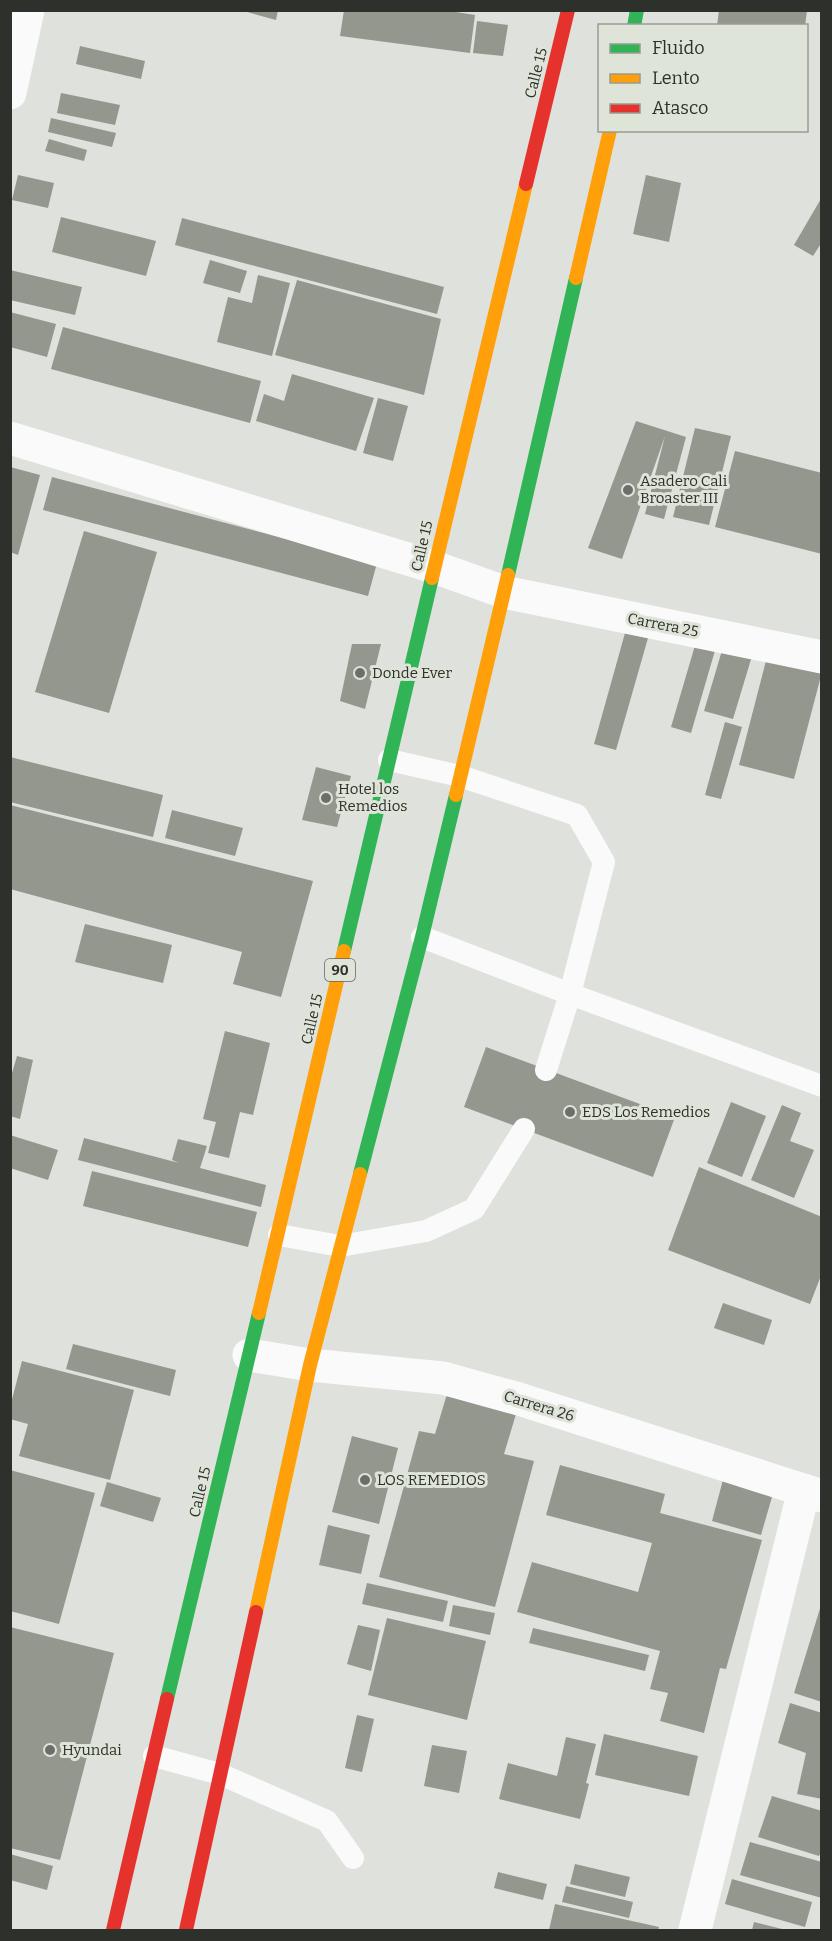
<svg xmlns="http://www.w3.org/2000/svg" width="832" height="1941" viewBox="0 0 832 1941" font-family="Bitter,serif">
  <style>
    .building { fill: #93978d }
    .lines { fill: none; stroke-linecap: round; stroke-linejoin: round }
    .lane { stroke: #fafafa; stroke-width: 22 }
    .street { stroke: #fafafa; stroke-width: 33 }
    .fast { stroke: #30b455; stroke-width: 14 }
    .slow { stroke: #ff9f0a; stroke-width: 14 }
    .jam { stroke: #e5322d; stroke-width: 14 }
    .poi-dot { fill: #6c6e69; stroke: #dfe4d9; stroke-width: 2 }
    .labels { text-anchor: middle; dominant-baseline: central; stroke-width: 6; stroke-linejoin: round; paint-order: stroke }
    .shield { fill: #dfe4d9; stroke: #63665f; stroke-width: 1.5 }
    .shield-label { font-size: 14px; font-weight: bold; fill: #2e302b }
    .street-label { font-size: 15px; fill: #2e302b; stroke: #dfe4d9 }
    .poi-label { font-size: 15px; fill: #2e302b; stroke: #dfe4d9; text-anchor: start }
  </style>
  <rect width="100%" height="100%" fill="#dfe1dc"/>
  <g class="building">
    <path d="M240 10H278L276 20Z"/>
    <path d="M344 10H443L475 15 470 53 340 36Z"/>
    <path d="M719 10H802L807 11 805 26H717Z"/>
    <path d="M477 21 508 25 503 56 473 53Z"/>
    <path d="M80 46 145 61 141 79 76 64Z"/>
    <path d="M61 93 120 105 115 125 57 113Z"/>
    <path d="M51 118 116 133 112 147 48 132Z"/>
    <path d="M49 139 87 150 84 161 45 151Z"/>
    <path d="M18 175 54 183 48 208 12 200Z"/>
    <path d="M646 175 681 183 669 242 633 234Z"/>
    <path d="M822 197V242L813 256 794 245Z"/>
    <path d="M61 217 156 241 146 276 52 252Z"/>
    <path d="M182 218 444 287 437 314 175 245Z"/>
    <path d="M210 260 247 271 240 293 203 283Z"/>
    <path d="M10 270 82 287 75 315 10 300Z"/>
    <path d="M258 275 290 283 272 356 217 342 228 297 252 303Z"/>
    <path d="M297 280 441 319 424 395 275 355Z"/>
    <path d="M10 312 56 324 47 357 10 347Z"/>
    <path d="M63 327 261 381 250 423 51 369Z"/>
    <path d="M292 374 374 398 356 451 256 421 264 394 284 401Z"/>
    <path d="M378 398 408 406 393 461 363 453Z"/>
    <path d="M636 421 686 437 664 519 645 514 665 436 622 559 588 548Z"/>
    <path d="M695 428 731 436 709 525 673 517Z"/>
    <path d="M735 451 822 473V554L715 527Z"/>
    <path d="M10 467 40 475 18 555 10 552Z"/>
    <path d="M52 477 377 563 368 596 43 510Z"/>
    <path d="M84 531 157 552 109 713 35 692Z"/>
    <path d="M625 633 648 638 616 750 594 744Z"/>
    <path d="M696 642 716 647 691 733 671 727Z"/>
    <path d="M352 644H381L365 709 340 701Z"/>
    <path d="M723 647 752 656 733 719 704 711Z"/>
    <path d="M768 653 822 672 794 779 739 765Z"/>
    <path d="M725 722 742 727 721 799 705 795Z"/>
    <path d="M10 757 163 795 153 837 10 802Z"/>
    <path d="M316 767 351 776 337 827 302 820Z"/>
    <path d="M10 805 313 881 281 997 233 984 242 952 10 889Z"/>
    <path d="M172 810 243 828 235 856 165 838Z"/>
    <path d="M85 924 172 945 163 983 75 962Z"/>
    <path d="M225 1031 270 1043 253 1115 240 1112 229 1158 208 1153 216 1122 203 1119Z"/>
    <path d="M486 1047 675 1117 653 1177 464 1107Z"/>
    <path d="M17 1056 33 1060 20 1119 10 1116V1080Z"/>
    <path d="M731 1102 766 1116 742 1177 707 1163Z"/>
    <path d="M782 1105 801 1113 790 1141 814 1150 794 1198 751 1180Z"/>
    <path d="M10 1135 58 1150 48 1180 10 1168Z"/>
    <path d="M84 1138 179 1163 172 1160 178 1139 207 1146 200 1168 266 1185 261 1207 78 1160Z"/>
    <path d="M699 1167 822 1217V1273L810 1304 668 1250Z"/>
    <path d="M92 1171 257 1212 248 1247 83 1206Z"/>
    <path d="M723 1303 772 1320 764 1345 714 1328Z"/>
    <path d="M73 1344 176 1370 170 1396 66 1369Z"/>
    <path d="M22 1361 134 1390 110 1480 19 1456 28 1424 10 1419V1407Z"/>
    <path d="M450 1384 519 1404 504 1454 534 1461 495 1607 379 1577 419 1431 435 1434Z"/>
    <path d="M352 1436 398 1448 379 1524 332 1512Z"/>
    <path d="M560 1465 665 1494 660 1513 762 1540 726 1669 720 1668 704 1733 660 1721 668 1693 650 1689 660 1651 517 1612 532 1562 638 1592 652 1543 546 1515Z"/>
    <path d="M10 1470 95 1493 59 1624 10 1611Z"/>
    <path d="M724 1476 774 1490 761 1535 712 1521Z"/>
    <path d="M107 1482 161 1498 153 1522 100 1506Z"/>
    <path d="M328 1525 370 1535 361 1574 319 1565Z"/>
    <path d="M367 1583 448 1601 443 1622 362 1604Z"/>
    <path d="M822 1602V1702L794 1693Z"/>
    <path d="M453 1605 495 1613 490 1635 449 1626Z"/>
    <path d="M387 1618 486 1641 467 1720 368 1695Z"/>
    <path d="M358 1625 380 1630 371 1671 347 1664Z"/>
    <path d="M10 1627 114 1653 60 1860 10 1848Z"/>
    <path d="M533 1628 649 1655 645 1671 529 1643Z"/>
    <path d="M790 1703 822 1713V1799L797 1794 806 1753 778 1743Z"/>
    <path d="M357 1715 374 1719 362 1772 345 1768Z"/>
    <path d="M604 1734 698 1756 689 1796 595 1775Z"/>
    <path d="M566 1737 596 1744 586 1783 589 1784 580 1819 499 1799 508 1763 557 1776Z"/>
    <path d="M432 1745 467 1751 459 1793 424 1786Z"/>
    <path d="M772 1796 822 1811V1850L819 1856 758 1837Z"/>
    <path d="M750 1842 822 1862V1898L740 1875Z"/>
    <path d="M10 1854 53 1866 47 1890 10 1880Z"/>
    <path d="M575 1864 630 1877 625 1897 570 1884Z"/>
    <path d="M498 1872 547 1884 543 1900 494 1888Z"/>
    <path d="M732 1879 812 1902 805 1927 725 1904Z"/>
    <path d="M566 1886 633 1902 629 1918 562 1902Z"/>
    <path d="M555 1904 659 1927 658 1930H549Z"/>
    <path d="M754 1922 786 1930H752Z"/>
  </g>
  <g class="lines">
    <g class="lane">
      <path d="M389 760 460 776 577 815 604 862 570 994 822 1086"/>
      <path d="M422 937 570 994 546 1070"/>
      <path d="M279 1235 340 1246 426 1231 474 1209 524 1129"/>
      <path d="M154 1756 220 1774 327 1821 353 1858"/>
    </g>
    <g class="street">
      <path d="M10 93 28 10"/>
      <path d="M10 438 434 567 504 592 822 657"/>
      <path d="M249 1355 310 1365 443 1378 519 1399 822 1496"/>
      <path d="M695 1930 804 1490"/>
    </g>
    <g class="fast">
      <path d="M634 26 637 10"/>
      <path d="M508 575 576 278"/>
      <path d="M344 951 432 578"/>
      <path d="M360 1174 422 937 456 795"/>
      <path d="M167 1699 259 1313"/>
    </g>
    <g class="slow">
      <path d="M576 278 610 130"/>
      <path d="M432 578 526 184"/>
      <path d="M456 795 508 575"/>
      <path d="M259 1313 344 951"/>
      <path d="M256 1612 310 1365 360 1174"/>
    </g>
    <g class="jam">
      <path d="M526 184 568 10"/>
      <path d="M113 1930 167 1699"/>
      <path d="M186 1930 256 1612"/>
    </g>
  </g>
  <g class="poi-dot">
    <circle cx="628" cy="490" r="6"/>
    <circle cx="360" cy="673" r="6"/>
    <circle cx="326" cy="798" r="6"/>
    <circle cx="570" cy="1112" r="6"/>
    <circle cx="365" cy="1480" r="6"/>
    <circle cx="50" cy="1750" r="6"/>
  </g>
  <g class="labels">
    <rect class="shield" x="325" y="959" width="30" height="22" rx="4.5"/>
    <g class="shield-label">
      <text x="340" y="970">90</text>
    </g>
    <g class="street-label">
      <text transform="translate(536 73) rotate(-76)">Calle 15</text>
      <text transform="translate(422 546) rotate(-77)">Calle 15</text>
      <text transform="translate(663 625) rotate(11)">Carrera 25</text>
      <text transform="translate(312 1019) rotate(-77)">Calle 15</text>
      <text transform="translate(539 1406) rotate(17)">Carrera 26</text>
      <text transform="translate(200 1492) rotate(-77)">Calle 15</text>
    </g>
    <g class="poi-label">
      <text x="640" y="481">Asadero Cali<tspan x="640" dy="17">Broaster III</tspan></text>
      <text x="372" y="673">Donde Ever</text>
      <text x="338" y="789">Hotel los<tspan x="338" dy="17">Remedios</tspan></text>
      <text x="582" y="1112">EDS Los Remedios</text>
      <text x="377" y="1480">LOS REMEDIOS</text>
      <text x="62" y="1750">Hyundai</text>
    </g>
  </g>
  <rect width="832" height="1941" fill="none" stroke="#2e302b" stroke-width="24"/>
  <rect x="598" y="24" width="210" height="108" fill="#dfe4d9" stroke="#989c93" stroke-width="1.5"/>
  <rect x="610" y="44" width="30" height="9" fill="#30b455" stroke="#989c93" stroke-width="1.5"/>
  <text x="652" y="54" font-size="18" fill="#2e302b">Fluido</text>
  <rect x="610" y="74" width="30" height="9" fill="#ff9f0a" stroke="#989c93" stroke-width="1.5"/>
  <text x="652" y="84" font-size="18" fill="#2e302b">Lento</text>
  <rect x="610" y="104" width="30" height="9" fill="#e5322d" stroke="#989c93" stroke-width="1.5"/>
  <text x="652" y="114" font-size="18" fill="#2e302b">Atasco</text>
</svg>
